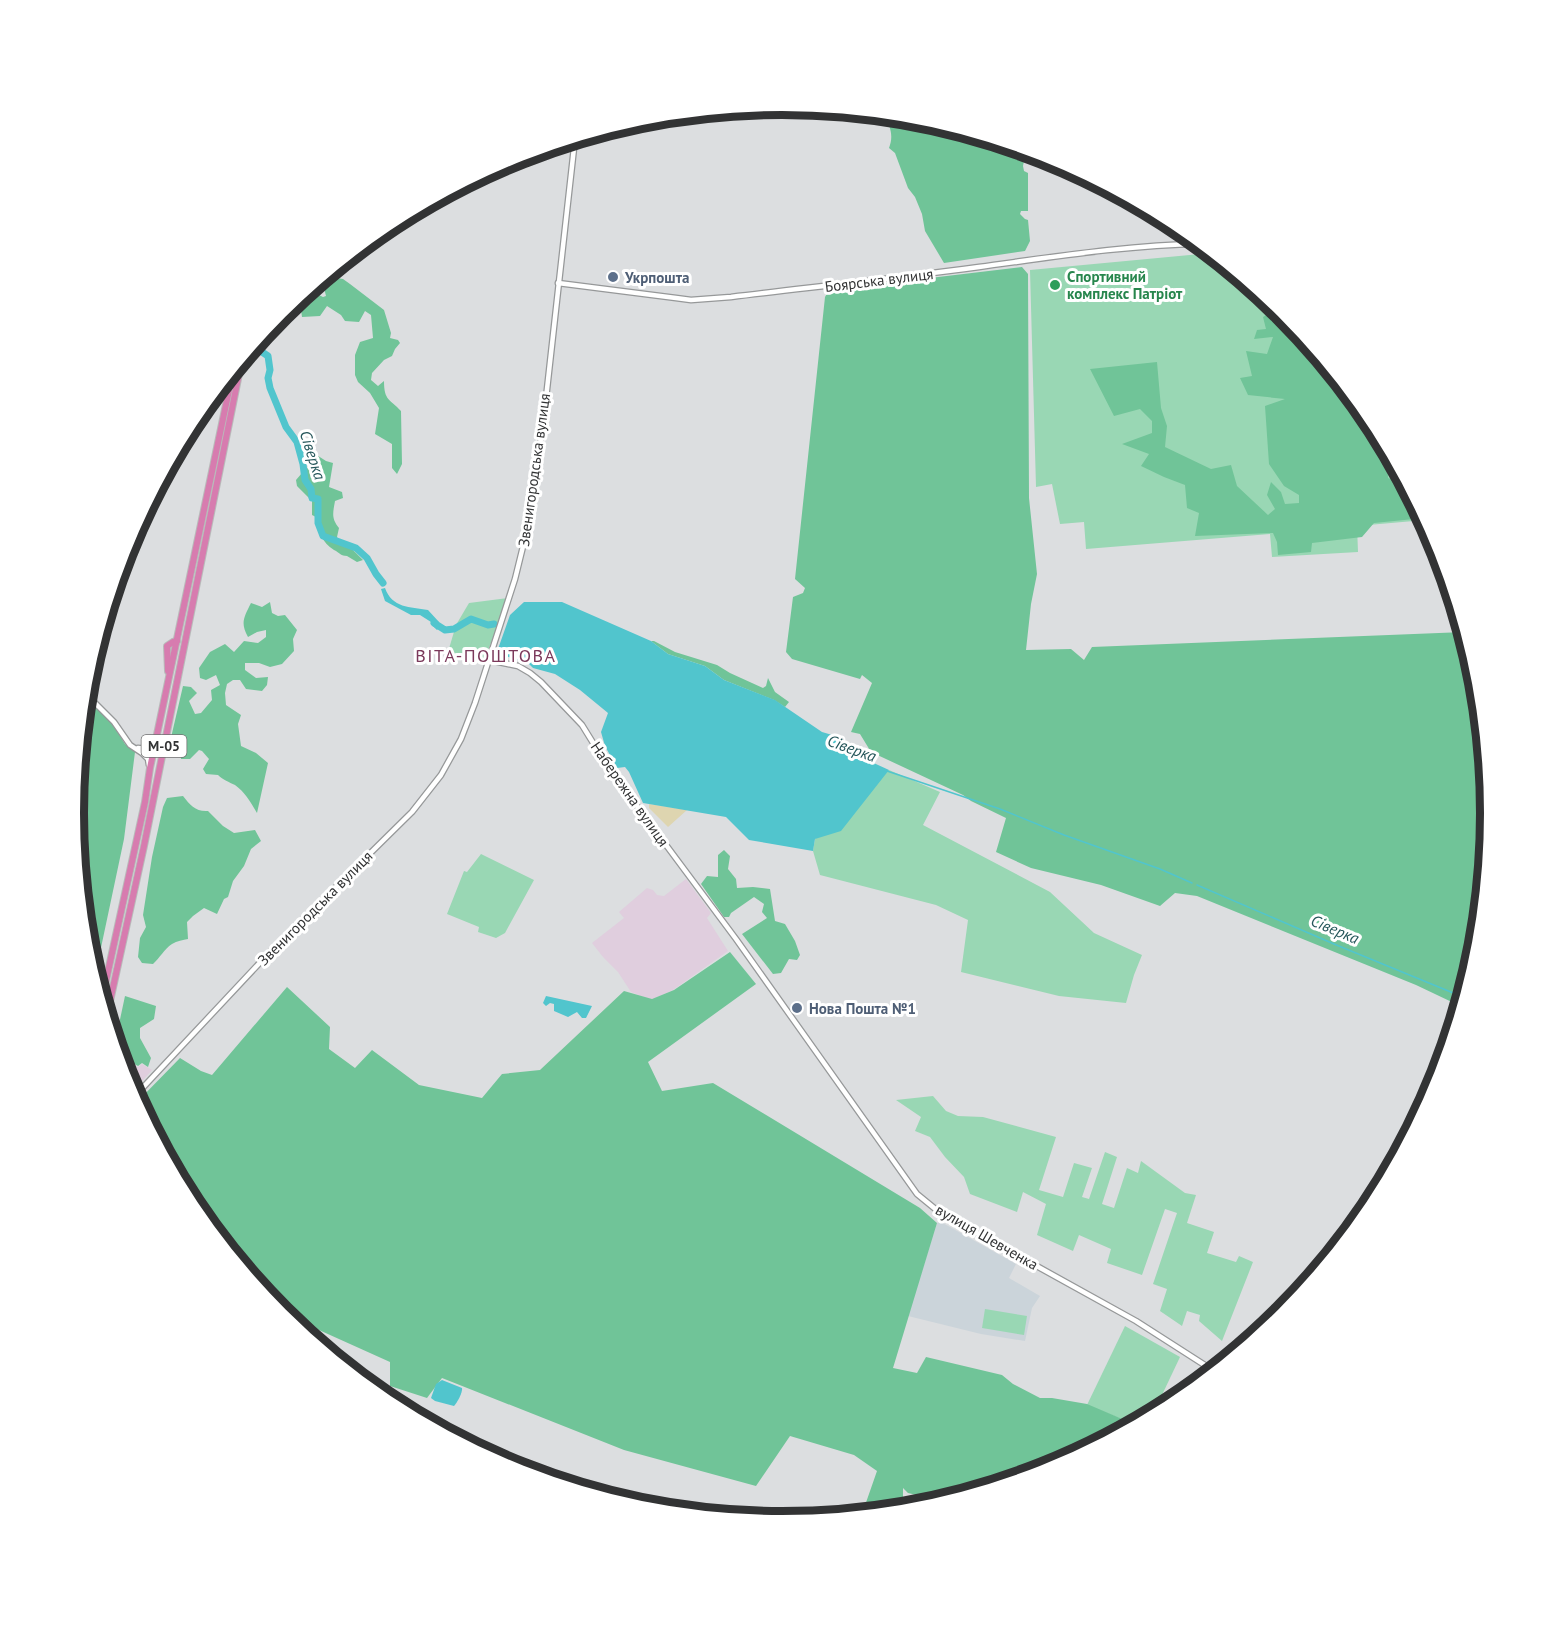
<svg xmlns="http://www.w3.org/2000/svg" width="1564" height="1626" viewBox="0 0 1564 1626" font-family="'PT Sans',sans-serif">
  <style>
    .built { fill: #cbd4da }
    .industrial { fill: #e0cede }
    .green { fill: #99d7b4 }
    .forest { fill: #70c498 }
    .sand { fill: #ded5b0 }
    .water { fill: #51c5cd }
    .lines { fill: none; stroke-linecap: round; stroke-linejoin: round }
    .stream { stroke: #51c5cd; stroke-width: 1.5 }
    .river { stroke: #51c5cd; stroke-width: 7 }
    .secondary-casing { stroke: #969899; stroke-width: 7 }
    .highway-casing { stroke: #b9baba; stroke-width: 8 }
    .secondary { stroke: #fff; stroke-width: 4.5 }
    .highway { stroke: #d77caf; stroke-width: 6 }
    .service-dot { fill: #5c6f8a; stroke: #fff; stroke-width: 2 }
    .leisure-dot { fill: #2e9e5b; stroke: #fff; stroke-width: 2 }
    .labels { text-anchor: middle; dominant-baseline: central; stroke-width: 6; stroke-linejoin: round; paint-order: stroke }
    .shield { fill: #fff; stroke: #707071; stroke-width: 1.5 }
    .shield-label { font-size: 14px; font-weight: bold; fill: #323334 }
    .leisure-label { font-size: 15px; font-weight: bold; fill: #27864d; stroke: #fff; text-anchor: start }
    .service-label { font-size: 15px; font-weight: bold; fill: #4e5e75; stroke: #fff; text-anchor: start }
    .street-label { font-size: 15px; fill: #323334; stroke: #fff }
    .water-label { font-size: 16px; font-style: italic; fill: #25565a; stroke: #fff }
    .quarter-label { font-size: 18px; letter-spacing: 1.5px; fill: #7b395b; stroke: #fff }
    .rim { fill: none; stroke: #323334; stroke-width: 8 }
  </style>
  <rect width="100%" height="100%" fill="#dcdee0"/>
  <path class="built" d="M941 1222 1016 1264 1009 1278 1040 1296 1032 1308 1025 1341 981 1334 908 1316 937 1223Z"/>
  <g class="industrial">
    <path d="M686 879 711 913 707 918 728 951 673 990 651 1000 631 992 618 972 603 957 592 943 624 918 619 912 647 888 653 890 657 895 664 896Z"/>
    <path d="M132 1063 138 1067 142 1064 152 1070 132 1093 127 1083 132 1076 128 1066Z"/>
  </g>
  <g class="green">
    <path d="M1211 253 1283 312 1371 420 1425 520 1357 526 1358 552 1272 557 1270 534 1086 549 1084 522 1060 524 1052 484 1036 487 1030 270Z"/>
    <path d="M508 598 484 661 448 652 456 625 469 603Z"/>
    <path d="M889 770 940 792 923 825 1050 892 1094 933 1142 955 1134 975 1126 1003 1059 996 961 972 968 920 936 905 820 875 813 851 815 839Z"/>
    <path d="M481 854 534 880 505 933 496 938 478 932 479 927 447 914 464 871 467 872Z"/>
    <path d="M933 1096 946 1111 958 1116 983 1117 1056 1137 1039 1190 1063 1197 1074 1163 1092 1168 1082 1197 1089 1199 1105 1152 1117 1157 1102 1204 1114 1208 1127 1168 1138 1173 1141 1161 1185 1193 1196 1195 1187 1223 1214 1232 1207 1253 1236 1262 1239 1256 1253 1262 1222 1341 1199 1321 1200 1315 1187 1311 1182 1326 1160 1311 1167 1289 1153 1284 1177 1213 1165 1209 1142 1275 1107 1263 1111 1249 1079 1235 1073 1251 1037 1235 1046 1204 1023 1192 1017 1212 970 1194 964 1177 945 1157 930 1137 915 1131 921 1117 896 1100Z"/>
    <path d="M985 1309 1027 1316 1024 1335 982 1328Z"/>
    <path d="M1125 1326 1180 1357 1153 1414 1134 1424 1087 1405Z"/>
  </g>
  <g class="forest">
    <path d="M884 115 921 118 1026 150 1023 166 1024 171 1028 173V211H1021L1020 214 1025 219 1028 220 1030 241 1025 251 944 263 925 231 922 214 915 197 908 188 895 153 889 148C894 135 890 126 884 115Z"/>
    <path d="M1022 267 1028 274 1029 498 1037 574 1031 604 1026 650 1071 649 1084 660 1092 647 1464 632 1477 675 1490 813 1477 952 1459 1011 1456 1004 1416 985 1197 896 1175 893 1160 906 1101 885 1031 868 996 852 1006 818 971 801 963 795 871 752 860 734 851 732 872 683 862 675 860 679 792 659 786 652 793 597 803 593 805 588 795 579 825 297 829 290Z"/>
    <path d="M337 278 343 279 350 284 384 310 391 333 390 338 398 340 400 343 395 349 392 356 384 360 372 373 371 380 378 386 384 381C384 401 390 399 401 411L402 464 397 474 392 468V444L375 434 379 408 370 393 358 382 355 375V355L360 342 373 338 371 315 365 311 359 322 345 321 341 315 327 306 320 316 302 317 301 310 311 303 317 294 323 297 326 296 324 288Z"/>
    <path d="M1278 308 1283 312 1371 420 1387 448 1388 478 1397 481 1403 480 1424 518 1374 523 1362 537 1312 543 1311 552 1278 555 1277 542 1273 533 1195 536 1199 513 1187 508 1185 485 1164 477 1141 466 1149 454 1122 444 1152 433V421L1140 409 1114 416 1090 369 1157 362 1161 408 1167 426 1165 447 1211 469 1231 465 1237 486 1268 515 1275 509 1267 495 1271 482 1281 492 1285 504 1299 503V495L1284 486 1269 464 1265 406 1285 399 1248 395 1240 378 1252 376 1246 351 1267 354 1273 337 1254 339 1257 330 1266 329 1263 317Z"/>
    <path d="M312 452 326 461 333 463 329 487 342 492 343 498 335 501C333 513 331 518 339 528L337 537 341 545 353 550 363 560 357 562 347 556C341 556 340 553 334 550 322 543 318 530 316 517L312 515V501L297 486 296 480 302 473 309 467 308 458Z"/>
    <path d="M270 602 272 613 278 616 285 615 297 630 293 639 294 651 282 664 270 667 259 663H245V670L256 678 268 677 267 685 262 691 246 689 240 680H233L227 684 225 693 226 705 241 715 238 724 241 746 256 753 268 763 257 813C251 803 245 792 235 785 229 782 223 780 218 775L206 774 203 769 209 759 202 751 199 750 190 759H181L180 746 170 742 183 686 191 687 197 693 189 701 195 714 201 713 212 700 211 690 220 685 216 675 206 680 200 678 199 668 210 652 225 644 234 652 244 641 258 643 266 637V630L257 632 248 637C240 623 244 617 251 603L262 607Z"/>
    <path d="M651 641H654L675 652 717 665 730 673 763 688 766 686 768 678 775 692 789 702 785 707 774 700 724 680 705 666 668 654Z"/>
    <path d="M85 696 112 723 125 744 135 752 124 839 95 976 87 951 74 813Z"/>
    <path d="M183 796C190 805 196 812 208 811L223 826 234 833 255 830 261 841 251 849 244 866 233 881 228 897 224 899 217 914 204 908 193 916 187 922 188 939C183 940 177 941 172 944 164 949 160 958 153 964L142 963 138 957 140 938 146 927 143 915 152 857 163 807 167 798Z"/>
    <path d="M724 850 730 856 728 869 736 879 737 888 753 887 770 889 775 921 785 924 795 941 800 955 797 960 789 959 781 973 773 974 742 934 767 918 762 912 764 904 754 897 731 913 729 917H724L701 884 707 876 718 877V855Z"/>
    <path d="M730 952 756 984 648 1062 662 1091 713 1083 920 1208 937 1223 893 1368 917 1373 926 1357 1002 1375 1013 1384 1040 1398H1052L1087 1404 1134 1424 1053 1468 942 1501 908 1493 903 1488V1502L888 1511 862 1514 877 1471 854 1455 790 1436 756 1486 624 1450 442 1378 427 1398 390 1386V1362L279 1312 193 1206 137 1102 180 1058 201 1071 212 1075 287 987 330 1027 329 1049 355 1068 372 1050 419 1085 482 1098 502 1074 540 1070 624 991 652 999 674 990Z"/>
    <path d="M125 996 156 1006 154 1019 140 1028V1038L151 1058 148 1067 142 1063 138 1066 131 1062 126 1066 129 1074 126 1078 115 1043Z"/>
  </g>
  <path class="sand" d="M649 804 687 810 668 827 649 808Z"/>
  <g class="water">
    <path d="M385 588C392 608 410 607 428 610L439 622V628L437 630 431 624V622L420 615H411L385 601 381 589Z"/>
    <path d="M524 602H562L651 641 668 654 705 666 724 680 775 700 822 732 839 737 865 759 889 770 841 831 815 839 813 851 749 840 726 817 643 803 629 772 625 767 617 768 605 746 601 732 608 713 580 690 555 674 533 668 529 664 500 654 498 649 510 615Z"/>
    <path d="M546 996 592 1006 586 1018H582L577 1012 568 1017 554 1011V1004L550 1003 546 1006 543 1003Z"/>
    <path d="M442 1380 462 1388C463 1392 457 1403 454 1406L435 1401 431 1398 436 1384Z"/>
  </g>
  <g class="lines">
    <g class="stream">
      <path d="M887 771 1000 809 1064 835 1160 869 1192 883"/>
      <path d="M1197 885 1334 944 1463 997"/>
    </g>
    <g class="river">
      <path d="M254 344 259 350 268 356 270 370 268 378 270 388 286 427 297 442 303 464 305 480 311 489 312 498 318 499V523L323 536 356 548 367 558 376 574 383 583"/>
      <path d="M434 623 445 630 454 629 471 619 488 625 494 624"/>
    </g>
    <defs>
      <g id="secondary">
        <path d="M558 283 676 298 691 300 731 297C814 287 897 278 979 267 1053 257 1126 245 1201 244"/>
        <path d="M489 660 518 666 530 673 541 682 582 725 608 767 736 939 917 1194 939 1212 1136 1321 1214 1371"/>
        <path d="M85 693 114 722 130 745 142 753 148 759 149 765"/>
        <path d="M138 748C146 749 150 745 155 738"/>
        <path d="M134 1097 268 954 412 812 441 775 461 739 475 703 515 579 530 518 544 416 575 139"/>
      </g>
      <g id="highway">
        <path d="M168 671 167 646 173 642 177 641"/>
        <path d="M102 999 145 802 150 768 233 371"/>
        <path d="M107 1015 144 846 242 359"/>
      </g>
    </defs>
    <use href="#secondary" class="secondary-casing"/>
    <use href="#highway" class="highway-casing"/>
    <use href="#secondary" class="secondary"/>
    <use href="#highway" class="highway"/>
  </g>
  <g class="service-dot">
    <circle cx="613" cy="277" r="6"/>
    <circle cx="797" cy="1008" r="6"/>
  </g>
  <circle class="leisure-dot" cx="1055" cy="285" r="6"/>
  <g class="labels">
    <rect class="shield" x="141.5" y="735" width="45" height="22" rx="4.5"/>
    <g class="shield-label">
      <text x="164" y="746">М-05</text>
    </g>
    <g class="leisure-label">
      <text x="1067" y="276">Спортивний<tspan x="1067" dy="17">комплекс Патріот</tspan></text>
    </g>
    <g class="service-label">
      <text x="625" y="277">Укрпошта</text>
      <text x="809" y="1008">Нова Пошта №1</text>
    </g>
    <g class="street-label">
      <text transform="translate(879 280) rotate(-7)">Боярська вулиця</text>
      <text transform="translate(534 470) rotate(-82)">Звенигородська вулиця</text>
      <text transform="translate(630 794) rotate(55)">Набережна вулиця</text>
      <text transform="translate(315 908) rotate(-45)">Звенигородська вулиця</text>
      <text transform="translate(987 1237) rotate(30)">вулиця Шевченка</text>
    </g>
    <g class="water-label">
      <text transform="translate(313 455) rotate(72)">Сіверка</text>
      <text transform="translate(852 748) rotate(20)">Сіверка</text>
      <text transform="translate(1335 929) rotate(23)">Сіверка</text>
    </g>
    <g class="quarter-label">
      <text x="486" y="655">ВІТА-ПОШТОВА</text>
    </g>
  </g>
  <path d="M0 0H1564V1626H0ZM84 813a698 698 0 1 1 1396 0a698 698 0 1 1-1396 0Z" fill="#fff" fill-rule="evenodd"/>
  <path class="rim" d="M84 813a698 698 0 1 1 1396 0a698 698 0 1 1-1396 0Z"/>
</svg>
